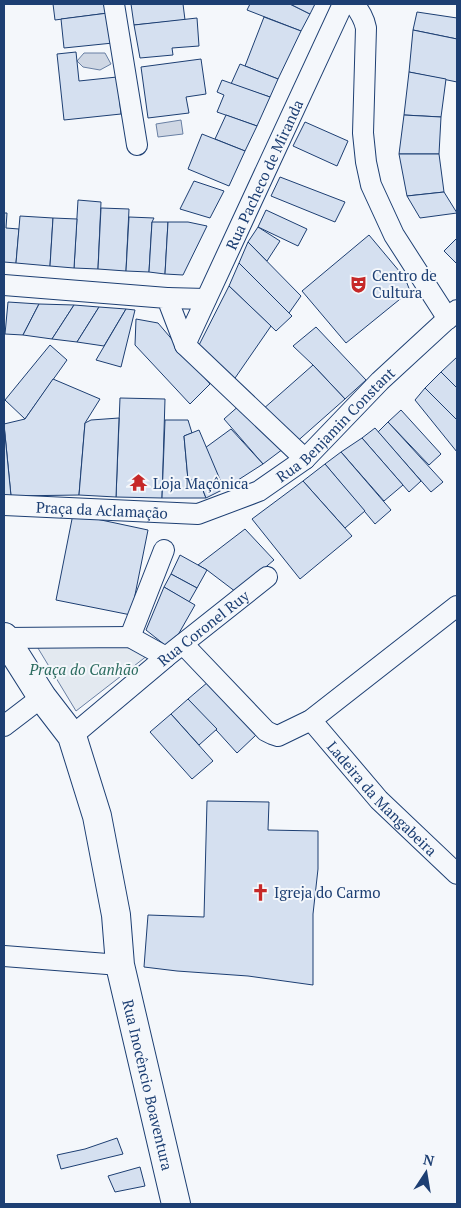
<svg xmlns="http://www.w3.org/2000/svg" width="461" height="1208" viewBox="0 0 461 1208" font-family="'PT Serif',serif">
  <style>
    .green { fill: #e3e9f0; stroke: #687fa3 }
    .water { fill: #cfd7e4; stroke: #687fa3 }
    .building { fill: #d5e0f0; stroke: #1d3f73 }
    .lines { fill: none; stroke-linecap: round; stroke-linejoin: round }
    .street-casing { stroke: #1d3f73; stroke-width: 22 }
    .secondary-casing { stroke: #1d3f73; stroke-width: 30 }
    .street { stroke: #f4f7fb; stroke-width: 20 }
    .secondary { stroke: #f4f7fb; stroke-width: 28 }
    .labels { text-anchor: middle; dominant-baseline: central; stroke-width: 4; stroke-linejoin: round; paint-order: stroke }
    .street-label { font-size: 15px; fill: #1d3f73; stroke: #f4f7fb }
    .poi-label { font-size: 15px; fill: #1d3f73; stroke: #f4f7fb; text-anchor: start }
    .park-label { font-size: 15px; font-style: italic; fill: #2c6c60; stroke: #f4f7fb }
  </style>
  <rect width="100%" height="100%" fill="#f4f7fb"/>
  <path class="green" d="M27 630 152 652 76 711Z"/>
  <g class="water">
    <path d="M84 53H105L111 64 100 70 83 67 77 61Z"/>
    <path d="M181 120 183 134 158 137 156 124Z"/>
  </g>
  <g class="building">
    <path d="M53 4H107L108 13 55 20Z"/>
    <path d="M131 4H183L185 20 134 25Z"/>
    <path d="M250 4H290L310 14 301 31 247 10Z"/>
    <path d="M290 4H315L310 14Z"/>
    <path d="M417 12 457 18V39L413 30Z"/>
    <path d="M108 13 113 43 64 48 61 19Z"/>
    <path d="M264 17 301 31 278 79 245 66Z"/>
    <path d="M197 18 199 46 172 48 173 55 140 58 134 25Z"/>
    <path d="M413 30 457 39V82L409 72Z"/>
    <path d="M76 52 79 81 117 77 121 114 64 120 57 54Z"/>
    <path d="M201 59 206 94 186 97 189 113 148 118 141 67Z"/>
    <path d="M240 64 278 79 270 97 231 84Z"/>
    <path d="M409 72 446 79 441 117 404 115Z"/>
    <path d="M222 80 270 97 257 126 217 112 224 95 217 92Z"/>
    <path d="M226 115 257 126 245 151 215 139Z"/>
    <path d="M404 115 441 117 439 154H399Z"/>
    <path d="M305 122 348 141 337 166 293 146Z"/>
    <path d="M202 134 245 151 229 186 188 169Z"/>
    <path d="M399 154H439L444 192 407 196Z"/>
    <path d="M280 177 345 202 335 222 271 196Z"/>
    <path d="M194 181 224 191 210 218 180 209Z"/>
    <path d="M444 192 457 213 420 218 407 196Z"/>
    <path d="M78 200 101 202 98 269 74 268Z"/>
    <path d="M101 208 129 209 126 271 98 269Z"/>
    <path d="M266 210 307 229 298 246 258 227Z"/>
    <path d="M4 213H7L6 228 19 229 16 263 4 262Z"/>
    <path d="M20 216 53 218 50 266 16 263Z"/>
    <path d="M129 217 154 218 152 222 149 272 126 271Z"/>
    <path d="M53 218 77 219 74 268 50 266Z"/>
    <path d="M152 222H168L165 274 149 272Z"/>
    <path d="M168 222H188L207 226 183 275 165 274Z"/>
    <path d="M258 227 280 241 267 261 248 242Z"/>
    <path d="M369 235 405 278 410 291 346 343 302 291Z"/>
    <path d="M457 238V264L444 251Z"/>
    <path d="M248 242 301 296 289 313 239 263Z"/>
    <path d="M239 263 292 316 276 331 229 286Z"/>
    <path d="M229 286 271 326 233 381 198 347Z"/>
    <path d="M8 302 39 304 23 335 5 334Z"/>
    <path d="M39 304 74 305 52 339 23 335Z"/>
    <path d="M74 305 99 307 77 342 52 339Z"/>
    <path d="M99 307 126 309 104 346 77 342Z"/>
    <path d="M126 309 135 310 121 367 96 360Z"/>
    <path d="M136 319 158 323 210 384 190 404 135 345Z"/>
    <path d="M316 327 366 380 345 399 313 365 293 346Z"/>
    <path d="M50 345 67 360 25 419 5 400Z"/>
    <path d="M457 357V388L441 372Z"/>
    <path d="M313 365 345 399 293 445 262 410Z"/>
    <path d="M441 372 457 388V420L425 388Z"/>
    <path d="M53 379 100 399 85 423 79 495 11 496 4 424 25 419Z"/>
    <path d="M425 388 457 420V452L415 400Z"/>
    <path d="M120 398 165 399 162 498 116 497Z"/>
    <path d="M241 404 283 449 263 464 224 419Z"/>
    <path d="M401 410 441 454 429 465 388 422Z"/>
    <path d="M119 418 116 497 79 495 85 423 91 420Z"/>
    <path d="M165 420H188L192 433 184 436 188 480H199L206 498H162Z"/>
    <path d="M388 422 443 482 431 492 378 432Z"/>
    <path d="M4 425 11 496 4 497Z"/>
    <path d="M375 428 421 481 409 492 362 438Z"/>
    <path d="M231 429 263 464 224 489 205 448Z"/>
    <path d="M199 430 224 489 206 498 199 480H188L184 436Z"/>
    <path d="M362 438 403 485 384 501 341 452Z"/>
    <path d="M341 452 391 510 375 524 325 464Z"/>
    <path d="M325 464 365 511 345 528 303 481Z"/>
    <path d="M303 481 352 536 300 579 252 519Z"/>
    <path d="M73 514 148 530 131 615 56 600Z"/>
    <path d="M245 529 274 560 236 592 207 570 198 565Z"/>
    <path d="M180 555 207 570 197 588 171 574Z"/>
    <path d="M171 574 197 588 189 602 164 587Z"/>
    <path d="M164 587 195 605 170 649 146 630Z"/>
    <path d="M208 682 256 735 237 753 188 699Z"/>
    <path d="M188 699 217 729 199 745 171 714Z"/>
    <path d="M171 714 213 761 192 779 150 732Z"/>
    <path d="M207 801 269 802 268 830 318 831V869L313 914V985L248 976 177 971 144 967 148 915 204 917Z"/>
    <path d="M117 1138 123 1154 61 1169 57 1155 85 1149Z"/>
    <path d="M140 1167 145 1186 115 1192 108 1176Z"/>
  </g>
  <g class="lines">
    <defs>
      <g id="street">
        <path d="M114 4 137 145"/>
        <path d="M354 4C360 12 364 18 366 28L363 133 366 162 371 185 394 235 448 319"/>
        <path d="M4 285 167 298 185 345 305 459"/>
        <path d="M167 298 206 299"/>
        <path id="s1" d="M185 345 343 4"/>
        <path id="s2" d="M4 505 198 514 259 491 305 459 380 381 457 310"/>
        <path d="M130 637 164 550"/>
        <path d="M4 638 130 637 166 657"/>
        <path d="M183 644 266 731 272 734 278 736 311 720 457 606"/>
        <path id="s3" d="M311 720 379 800 457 874"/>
        <path d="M4 726 42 697"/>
        <path id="s4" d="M72 736 166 657 267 577"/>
        <path d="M4 956 120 965"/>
      </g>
      <g id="secondary">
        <path id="s5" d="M4 637 42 697 72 736 97 816 116 915 120 965 176 1204"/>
      </g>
    </defs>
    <use href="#street" class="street-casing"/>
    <use href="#secondary" class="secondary-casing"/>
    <use href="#street" class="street"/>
    <use href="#secondary" class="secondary"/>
  </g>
  <defs>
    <symbol id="theatre-bare" viewBox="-9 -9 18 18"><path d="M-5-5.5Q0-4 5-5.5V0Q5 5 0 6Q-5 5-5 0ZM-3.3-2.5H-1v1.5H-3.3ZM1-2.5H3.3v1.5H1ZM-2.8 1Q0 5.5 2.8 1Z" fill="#c62828" stroke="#f4f7fb" stroke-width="2.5" paint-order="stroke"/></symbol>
    <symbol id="temple-bare" viewBox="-9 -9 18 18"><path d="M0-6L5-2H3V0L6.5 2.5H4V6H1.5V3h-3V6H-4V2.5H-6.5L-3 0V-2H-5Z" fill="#c62828" stroke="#f4f7fb" stroke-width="2.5" paint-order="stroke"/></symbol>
    <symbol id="church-bare" viewBox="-9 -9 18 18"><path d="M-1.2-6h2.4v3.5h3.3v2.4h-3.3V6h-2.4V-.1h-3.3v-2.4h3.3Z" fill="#c62828" stroke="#f4f7fb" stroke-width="2.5" paint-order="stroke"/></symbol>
  </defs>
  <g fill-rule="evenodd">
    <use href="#theatre-bare" x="346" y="272" width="25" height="25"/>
    <use href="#temple-bare" x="126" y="470" width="25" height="25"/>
    <use href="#church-bare" x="248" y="880" width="25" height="25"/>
  </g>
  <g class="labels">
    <g class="street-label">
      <text stroke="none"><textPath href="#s1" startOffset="188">Rua Pacheco de Miranda</textPath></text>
      <text stroke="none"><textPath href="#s2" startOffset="361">Rua Benjamin Constant</textPath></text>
      <text stroke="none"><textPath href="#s2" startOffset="98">Praça da Aclamação</textPath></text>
      <text stroke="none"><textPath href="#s4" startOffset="170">Rua Coronel Ruy</textPath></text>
      <text stroke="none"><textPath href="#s3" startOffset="106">Ladeira da Mangabeira</textPath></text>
      <text stroke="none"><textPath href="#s5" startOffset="478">Rua Inocêncio Boaventura</textPath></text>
    </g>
    <g class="poi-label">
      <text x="372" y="275">Centro de<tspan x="372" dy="17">Cultura</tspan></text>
      <text x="153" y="483">Loja Maçônica</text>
      <text x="274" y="892">Igreja do Carmo</text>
    </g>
    <g class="park-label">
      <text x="84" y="669">Praça do Canhão</text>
    </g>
  </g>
  <rect width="461" height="1208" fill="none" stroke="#1d3f73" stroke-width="10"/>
  <g transform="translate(426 1173) rotate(12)" stroke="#f4f7fb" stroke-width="4" paint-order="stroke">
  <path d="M0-4L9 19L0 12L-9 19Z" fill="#1d3f73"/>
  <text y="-8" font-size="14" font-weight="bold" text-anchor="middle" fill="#1d3f73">N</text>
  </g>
</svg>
